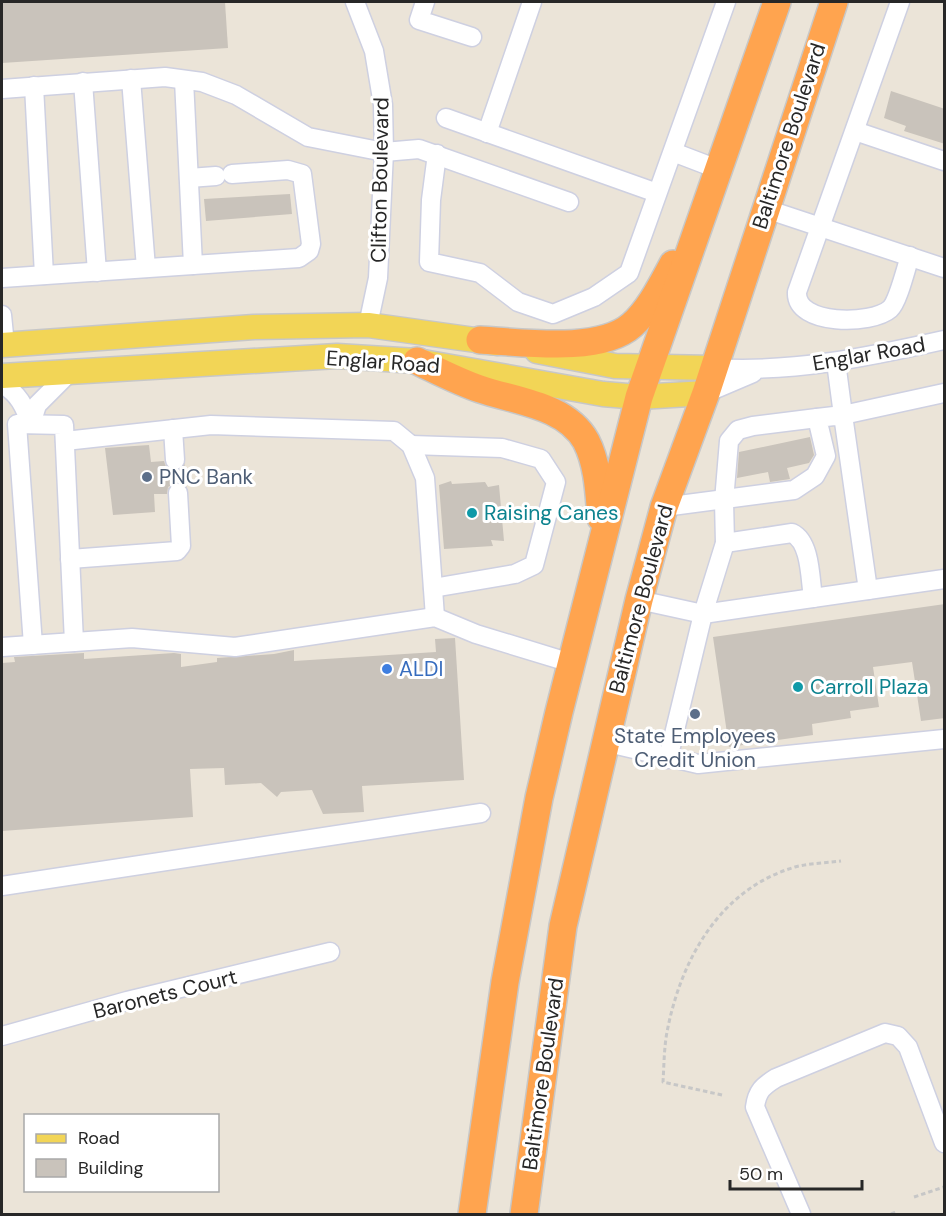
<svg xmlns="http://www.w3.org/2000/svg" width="946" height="1216" viewBox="0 0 946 1216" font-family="'DM Sans',sans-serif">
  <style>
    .building { fill: #c9c3bb }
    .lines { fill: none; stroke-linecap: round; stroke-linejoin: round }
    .minor-tunnel { stroke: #c4beb5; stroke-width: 18; stroke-dasharray: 18 9; stroke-linecap: butt }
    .minor-casing { stroke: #ced0e1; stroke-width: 21 }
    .major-casing { stroke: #c7c7c7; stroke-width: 27 }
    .highway-casing { stroke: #c7c7c7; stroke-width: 30 }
    .path { stroke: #c7c7c7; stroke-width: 3; stroke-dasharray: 4.5 3; stroke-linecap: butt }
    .minor { stroke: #fff; stroke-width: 18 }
    .major { stroke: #f2d556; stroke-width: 24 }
    .highway { stroke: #ffa44f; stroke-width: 27 }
    .service-dot { fill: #5c6f8a; stroke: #fff; stroke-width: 2 }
    .culture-dot { fill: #0f9aa8; stroke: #fff; stroke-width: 2 }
    .shop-dot { fill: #3f7fe0; stroke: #fff; stroke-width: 2 }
    .labels { text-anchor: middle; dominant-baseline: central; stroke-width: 6; stroke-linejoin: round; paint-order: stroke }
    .street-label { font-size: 21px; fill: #272727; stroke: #fff }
    .service-label { font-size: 21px; fill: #4e5e75; stroke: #fff; text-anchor: start }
    .culture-label { font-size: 21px; fill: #0d838f; stroke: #fff; text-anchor: start }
    .shop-label { font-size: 21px; fill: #366cbe; stroke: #fff; text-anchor: start }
  </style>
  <rect width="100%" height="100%" fill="#ebe4d8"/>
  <g class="building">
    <path d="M2 2H225L228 48 2 63Z"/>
    <path d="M891 91 945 109V144L904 131 906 126 884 118Z"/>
    <path d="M290 194 292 214 206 221 204 199Z"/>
    <path d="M810 437 814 455 809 463 787 468 790 479 770 482 768 472 737 478 739 452Z"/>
    <path d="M149 445 151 462 164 461 166 467 175 471 184 466 187 486 177 482 168 487 167 494H154L155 512 113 515 105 448Z"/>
    <path d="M451 481 452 484 485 482 488 487 499 485 504 541 491 540 493 546 444 549 439 485Z"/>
    <path d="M945 604V718L921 721 912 662 873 667 879 707 850 711 851 718 812 724 813 735 729 747 713 637Z"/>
    <path d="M455 638 464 780 362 786 364 812 323 814 312 790 281 792 277 797 261 783 225 785 224 768 190 769 193 817 2 831V663L15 662 14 657 84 653V659L174 653 181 654V667L217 662V658L274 654 294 650V661L436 652 435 639Z"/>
  </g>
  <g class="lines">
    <path class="minor-tunnel" d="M175 460 178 493"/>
    <defs>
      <g id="minor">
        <path d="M355 2 374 51 383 105 384 152 378 278 368 325"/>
        <path d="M425 2 419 20 472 37"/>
        <path d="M900 2 797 292C795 326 872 325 890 309 898 302 906 268 910 256"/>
        <path d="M131 79 146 268"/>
        <path d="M83 82 97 272"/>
        <path d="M34 86 44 275"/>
        <path d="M2 89 165 77 202 82 236 95 308 137 384 152 419 149 569 202"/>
        <path d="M446 118 657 193"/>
        <path d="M855 131 944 161"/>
        <path d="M487 133 532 2"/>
        <path d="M673 152 720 170"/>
        <path d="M437 154 431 200 429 262 480 273 518 302 553 314 594 297 629 273 726 2"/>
        <path d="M189 178 216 176"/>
        <path d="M766 209 944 268"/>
        <path d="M193 265 299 258 309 251 311 244 302 174 288 170 232 174"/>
        <path d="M2 278 193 265 184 80"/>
        <path d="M2 315 5 345"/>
        <path d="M836 362 843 415 944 393"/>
        <path d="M713 368C792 373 868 357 944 340"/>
        <path d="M2 384C19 394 24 406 31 424"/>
        <path d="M706 393 753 373"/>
        <path d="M31 424 37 405 69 373"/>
        <path d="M173 429 175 460"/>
        <path d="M65 441 211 425 394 431 411 445 425 478 435 617"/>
        <path d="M411 445 502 448 541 459 556 482 534 565 515 574 433 588"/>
        <path d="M664 507 794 490 815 476 826 456 817 418 843 415 868 590"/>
        <path d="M725 543 792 533C811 542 810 579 813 598"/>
        <path d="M70 559 177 551 181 546 178 493"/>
        <path d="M639 600 703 614 944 579"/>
        <path d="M33 645 17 424 64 425 74 642"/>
        <path d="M2 647 132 638 235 647 435 617 476 634 571 663"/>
        <path d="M604 742 698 764 944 739"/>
        <path d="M668 759 703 614 725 543 724 501 729 441 738 430 753 426 817 418"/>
        <path d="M2 886 481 813"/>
        <path d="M2 1036 127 1001 330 952"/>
        <path d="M801 1214 755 1107C757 1091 763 1086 776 1078L885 1033 898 1036 908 1047 944 1143"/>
      </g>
      <g id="major">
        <path d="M2 345 254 327 368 325 497 343"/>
        <path d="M537 351 615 366 713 368"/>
        <path d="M2 376 337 356 417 361 603 394 639 397 706 393"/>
      </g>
      <g id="highway">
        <path d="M480 340C521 342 599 354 632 325 650 309 662 284 673 264"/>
        <path d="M417 361C438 371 459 382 480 389 515 401 566 405 586 441 598 464 599 493 601 518"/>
        <path d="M472 1214 505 982 539 798 559 712 639 397 777 2"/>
        <path d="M524 1214 563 926 639 600 664 507 706 393 834 2"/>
      </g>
    </defs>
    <use href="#minor" class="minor-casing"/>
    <use href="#major" class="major-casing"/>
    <use href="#highway" class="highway-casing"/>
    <g class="path">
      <path d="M722 1095 663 1082C664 1066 664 1048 667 1032 681 959 720 889 795 867 810 863 826 863 841 861"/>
      <path d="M914 1197 944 1187"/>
      <path d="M891 1214 896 1212"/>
    </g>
    <use href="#minor" class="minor"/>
    <use href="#major" class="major"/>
    <use href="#highway" class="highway"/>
  </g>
  <g class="service-dot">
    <circle cx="147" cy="477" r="6"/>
    <circle cx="695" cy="714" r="6"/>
  </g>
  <g class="culture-dot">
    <circle cx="472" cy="513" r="6"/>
    <circle cx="798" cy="687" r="6"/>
  </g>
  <circle class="shop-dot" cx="387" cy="669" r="6"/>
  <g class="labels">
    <g class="street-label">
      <text transform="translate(789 136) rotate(-72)">Baltimore Boulevard</text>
      <text transform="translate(380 180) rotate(-89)">Clifton Boulevard</text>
      <text transform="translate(869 354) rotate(-10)">Englar Road</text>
      <text transform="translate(383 362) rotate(4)">Englar Road</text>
      <text transform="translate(641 599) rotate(-75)">Baltimore Boulevard</text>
      <text transform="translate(165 994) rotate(-14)">Baronets Court</text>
      <text transform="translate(543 1074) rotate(-82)">Baltimore Boulevard</text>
    </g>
    <g class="service-label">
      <text x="159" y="477">PNC Bank</text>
      <text x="695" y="736" text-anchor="middle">State Employees<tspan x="695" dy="24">Credit Union</tspan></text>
    </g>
    <g class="culture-label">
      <text x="484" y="513">Raising Canes</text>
      <text x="810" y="687">Carroll Plaza</text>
    </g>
    <g class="shop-label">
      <text x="399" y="669">ALDI</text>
    </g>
  </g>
  <rect width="946" height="1216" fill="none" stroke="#272727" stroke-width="6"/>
  <rect x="24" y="1114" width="195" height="78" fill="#ffffff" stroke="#a9a9a9" stroke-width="1.5"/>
  <rect x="36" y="1134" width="30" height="9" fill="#f2d556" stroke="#a9a9a9" stroke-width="1.5"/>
  <text x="78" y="1144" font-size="18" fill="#272727">Road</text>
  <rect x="36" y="1159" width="30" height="18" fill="#c9c3bb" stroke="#a9a9a9" stroke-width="1.5"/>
  <text x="78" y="1174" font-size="18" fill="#272727">Building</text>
  <path d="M730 1180v9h132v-9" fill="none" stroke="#272727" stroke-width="3"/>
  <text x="739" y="1180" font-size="18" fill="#272727" stroke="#ffffff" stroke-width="4.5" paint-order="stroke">50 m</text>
</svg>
